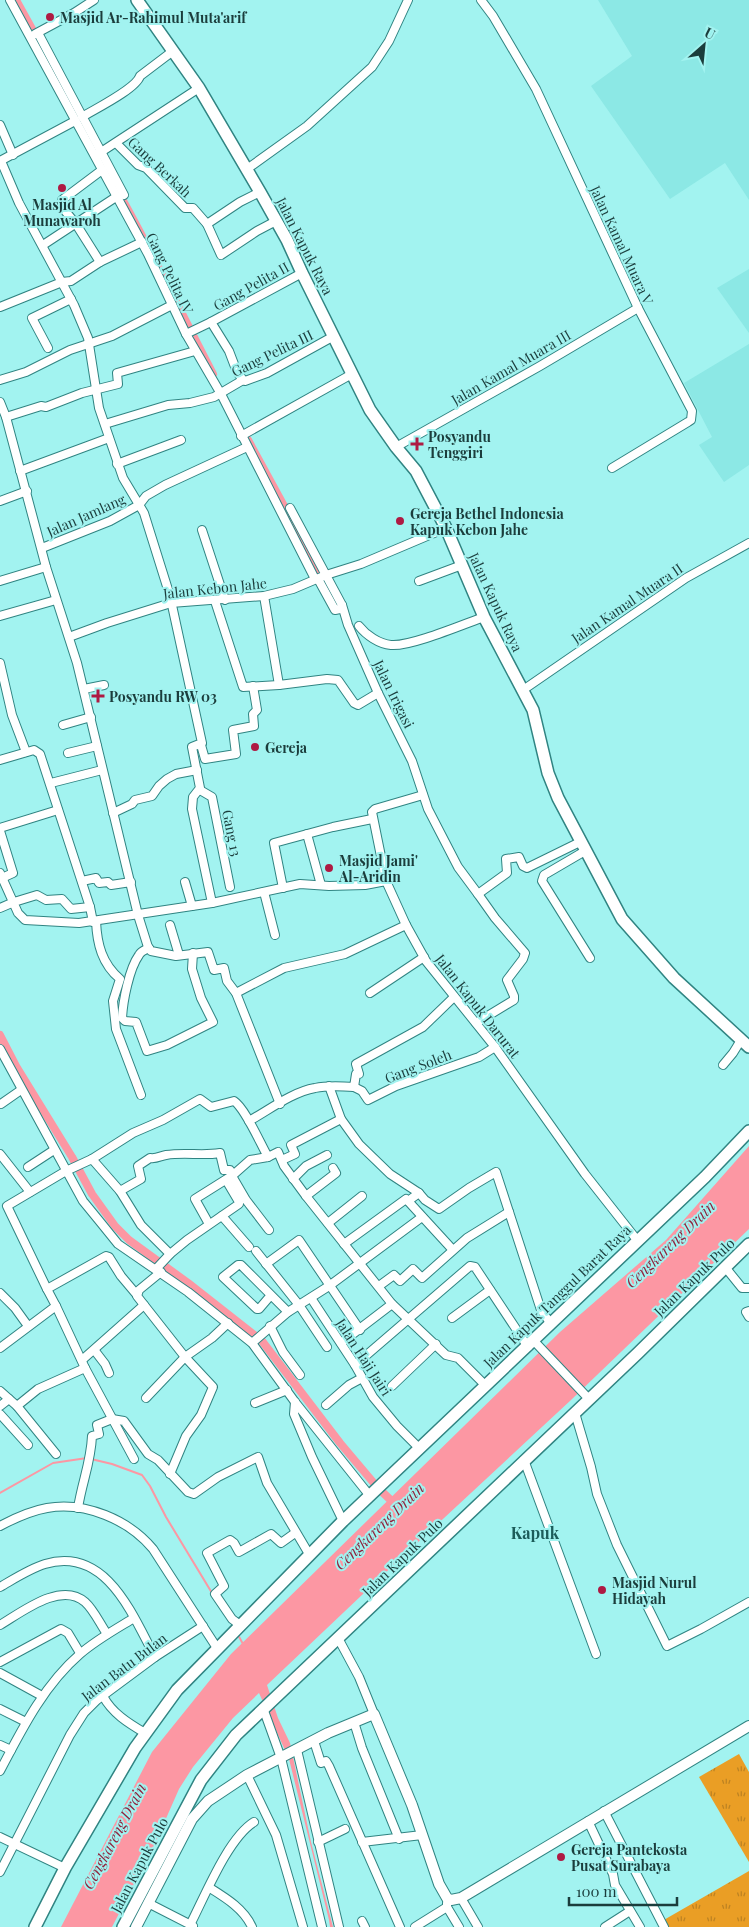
<svg xmlns="http://www.w3.org/2000/svg" width="749" height="1927" viewBox="0 0 749 1927" font-family="'Playfair Display',serif">
  <style>
    .built { fill: #8ce8e5 }
    .grass { fill: url(#grass-tufts) }
    .water { fill: #fc97a3 }
    .lines { fill: none; stroke-linecap: round; stroke-linejoin: round }
    .stream { stroke: #fc97a3; stroke-width: 2 }
    .canal { stroke: #fc97a3; stroke-width: 8 }
    .minor-casing { stroke: #308482; stroke-width: 10 }
    .tertiary-casing { stroke: #308482; stroke-width: 12 }
    .secondary-casing { stroke: #308482; stroke-width: 14 }
    .minor { stroke: #fff; stroke-width: 8 }
    .tertiary { stroke: #fff; stroke-width: 10 }
    .secondary { stroke: #fff; stroke-width: 11 }
    .poi-dot { fill: #ae1a43; stroke: #a2f3f0; stroke-width: 2 }
    .labels { text-anchor: middle; dominant-baseline: central; stroke-width: 4; stroke-linejoin: round; paint-order: stroke }
    .poi-label { font-size: 14px; font-weight: bold; fill: #1b3d3c; stroke: #a2f3f0; text-anchor: start }
    .street-label { font-size: 14px; fill: #1b3d3c; stroke: #a2f3f0 }
    .water-label { font-size: 15px; font-style: italic; fill: #90223c; stroke: #a2f3f0 }
    .quarter-label { font-size: 16px; font-weight: bold; fill: #1c5c5a; stroke: #a2f3f0 }
  </style>
  <defs>
    <pattern id="grass-tufts" width="24" height="20" patternUnits="userSpaceOnUse" patternTransform="scale(1.25)"><rect width="24" height="20" fill="#ea9e25"/><path d="M3 7l-1-3M5 7V3M7 7l1-3M15 17l-1-3M17 17v-4M19 17l1-3" fill="none" stroke="#bd8221"/></pattern>
  </defs>
  <rect width="100%" height="100%" fill="#a2f3f0"/>
  <g class="built">
    <path d="M598 0H749V200L725 163 670 199 591 86 632 56Z"/>
    <path d="M749 269V333L717 288Z"/>
    <path d="M749 344V465L724 482 699 445 712 437 684 383Z"/>
  </g>
  <g class="grass">
    <path d="M739 1754 749 1772V1862L699 1777Z"/>
    <path d="M749 1871V1927H666L662 1921Z"/>
  </g>
  <path class="water" d="M749 1146V1229L571 1400 401 1558 267 1685 278 1718 290 1743 311 1842 333 1927H330L329 1920 289 1759 259 1693 233 1718 193 1767 179 1789 153 1848 112 1927H61L152 1752 231 1654 560 1332 666 1240Z"/>
  <g class="lines">
    <g class="stream">
      <path d="M91 1459 112 1464 142 1475 150 1486 166 1517 212 1593"/>
      <path d="M0 1493 53 1463 87 1458"/>
      <path d="M238 1635 243 1644"/>
    </g>
    <g class="canal">
      <path d="M16 0 37 38"/>
      <path d="M60 82 87 133"/>
      <path d="M117 190C151 250 181 313 213 374"/>
      <path d="M248 440 320 572"/>
      <path d="M0 1035 16 1066 72 1157 92 1194 115 1226 129 1240 188 1283 262 1341 340 1443 378 1488 397 1506"/>
    </g>
    <defs>
      <g id="minor">
        <path d="M10 0 148 254 186 334 221 394 315 579"/>
        <path d="M481 0 493 16 536 89 638 308 692 411 691 420 688 422 612 468"/>
        <path d="M38 33 124 195"/>
        <path d="M35 34 74 13 94 0"/>
        <path d="M82 117C95 109 136 89 140 76L173 51"/>
        <path d="M0 125 13 155"/>
        <path d="M116 143 138 165 146 168 185 208H193L207 224 221 255 257 231 276 221"/>
        <path d="M98 154 199 88"/>
        <path d="M0 161 75 121"/>
        <path d="M1 161 19 203 74 305 88 338 99 408 123 478 144 513 170 596 202 743 192 747 200 788 193 797 192 809 212 903"/>
        <path d="M247 169 307 126 372 67 389 41 408 0"/>
        <path d="M207 224 240 202 260 192"/>
        <path d="M43 245 116 197"/>
        <path d="M100 262 76 224 61 206 62 200 102 170"/>
        <path d="M0 307 62 282 71 281 100 262 142 242"/>
        <path d="M211 322 229 351 237 372 243 380"/>
        <path d="M186 334 211 322 302 273"/>
        <path d="M48 348 32 318 71 299"/>
        <path d="M0 380 26 372 70 350 112 336 172 305"/>
        <path d="M0 402 6 417 46 567 77 663 138 915 148 947 151 951 176 956 208 952 214 970 224 968 227 981 236 993 280 1104"/>
        <path d="M6 417 41 406 46 407 82 393 118 384 117 373 195 351"/>
        <path d="M105 424 168 405 190 403 214 397 243 380 245 381 267 373 334 336"/>
        <path d="M241 436 352 374"/>
        <path d="M396 447 540 366 638 308"/>
        <path d="M117 464 181 440"/>
        <path d="M20 471 109 438"/>
        <path d="M0 501 27 491"/>
        <path d="M290 508 342 605 348 625 378 693 412 761 428 809 458 867 478 894 507 873 506 859 519 857 523 866 527 868 580 842"/>
        <path d="M202 530 225 600"/>
        <path d="M42 548 110 521 139 505 146 496 165 485 247 447"/>
        <path d="M318 579 335 610 340 609 342 605"/>
        <path d="M0 581 46 567"/>
        <path d="M419 581 462 565"/>
        <path d="M264 596 279 685"/>
        <path d="M215 601 243 687 279 685 327 679 338 680 354 703 358 705 378 693"/>
        <path d="M0 616 56 600"/>
        <path d="M359 626C366 635 379 644 391 645 410 647 464 624 484 617"/>
        <path d="M69 637 107 623 171 603 264 596 293 589 326 575 361 564 446 528"/>
        <path d="M0 663 12 715 26 752"/>
        <path d="M84 689 104 685"/>
        <path d="M523 690 686 578 749 543"/>
        <path d="M63 725 91 717"/>
        <path d="M201 745 205 759 236 754 233 730 254 726 253 714 257 710 253 686"/>
        <path d="M68 753 97 746"/>
        <path d="M0 760 34 750 40 754 90 907 93 922"/>
        <path d="M51 783 102 770"/>
        <path d="M200 790 212 797 230 887"/>
        <path d="M423 795 375 809 372 812 386 881 406 925 426 961 495 1047 585 1174 637 1240"/>
        <path d="M113 813 132 804 135 800 152 796 159 786 167 779 176 774 197 770"/>
        <path d="M0 828 58 810"/>
        <path d="M0 831 13 873 2 878"/>
        <path d="M307 834 321 885"/>
        <path d="M585 851 544 875 542 881 590 958"/>
        <path d="M0 873 18 913 25 920 79 923 212 903 300 884 329 886 365 885 386 881"/>
        <path d="M82 881 96 878 99 883 108 882 111 885 131 882"/>
        <path d="M185 882 192 906"/>
        <path d="M283 888 274 843 333 827 372 819"/>
        <path d="M264 892 275 935"/>
        <path d="M0 908 14 902 37 895 46 900 62 899 71 909 90 907"/>
        <path d="M96 921C97 944 102 964 120 979L113 1001 116 1029 141 1095"/>
        <path d="M170 925 179 955"/>
        <path d="M149 948C145 950 141 951 139 955 129 969 123 1001 122 1018L125 1021 136 1022 147 1051 167 1045 213 1022 201 998 192 969 193 953"/>
        <path d="M236 993 284 968 345 954 406 925"/>
        <path d="M370 993 424 957"/>
        <path d="M476 1023 514 1000V996L507 980 523 959 525 953 495 918 478 894"/>
        <path d="M0 1049 83 1201 101 1223 118 1244 188 1292 252 1343 295 1402 370 1496"/>
        <path d="M723 1065 733 1053 741 1040"/>
        <path d="M329 1086 341 1119 359 1144 390 1174 419 1193 425 1200 439 1209 469 1188 496 1172 541 1310 551 1324"/>
        <path d="M354 1087 362 1091 368 1100 396 1086 479 1057 495 1047"/>
        <path d="M1 1104 21 1090"/>
        <path d="M249 1121C269 1110 292 1092 315 1088 328 1085 341 1086 354 1087L356 1074H359L356 1064 423 1027 454 997"/>
        <path d="M0 1154 30 1192"/>
        <path d="M92 1159 133 1133 163 1120 200 1099 211 1107 234 1101C245 1108 260 1143 268 1157L278 1152 284 1166 306 1196 392 1304 446 1355 458 1358 486 1386"/>
        <path d="M282 1160 295 1154 291 1145 341 1119"/>
        <path d="M28 1167 54 1150"/>
        <path d="M232 1176 246 1200 269 1230"/>
        <path d="M293 1179 306 1166 327 1155"/>
        <path d="M120 1191 141 1225 170 1254"/>
        <path d="M419 1193 408 1201 452 1249"/>
        <path d="M306 1196 336 1173 333 1168"/>
        <path d="M222 1216 249 1247"/>
        <path d="M328 1223 362 1196"/>
        <path d="M209 1224 195 1199 230 1177"/>
        <path d="M344 1244 406 1199 408 1201"/>
        <path d="M256 1251 299 1305 327 1347"/>
        <path d="M266 1264 299 1240 360 1330"/>
        <path d="M725 1267 742 1288H749"/>
        <path d="M156 1269 170 1254 187 1240 239 1204V1202L226 1180"/>
        <path d="M161 1272 139 1290 137 1296 185 1357 212 1338 228 1323"/>
        <path d="M379 1286 394 1275 400 1281 413 1269 422 1278 467 1238 509 1212"/>
        <path d="M47 1289 7 1206 66 1171 92 1159 120 1191 141 1179 138 1166 150 1158C157 1159 160 1156 166 1155 185 1152 202 1156 220 1153L224 1170H230L233 1175 250 1160 268 1157"/>
        <path d="M0 1293 15 1308 28 1326"/>
        <path d="M271 1295 259 1309H257L223 1277 238 1265H241L288 1312"/>
        <path d="M311 1298 355 1365 373 1397 397 1426 419 1448"/>
        <path d="M56 1306 85 1368 134 1459"/>
        <path d="M749 1311 746 1312 749 1317"/>
        <path d="M452 1318 490 1290"/>
        <path d="M270 1326 283 1352 300 1375"/>
        <path d="M534 1341 589 1399"/>
        <path d="M252 1343 288 1312 329 1286 422 1217"/>
        <path d="M341 1343 392 1304"/>
        <path d="M0 1348 56 1306 47 1289 106 1256 109 1257 121 1276 137 1295"/>
        <path d="M95 1351 105 1364 109 1373"/>
        <path d="M82 1360 144 1305"/>
        <path d="M355 1365 470 1266 475 1267 528 1347"/>
        <path d="M392 1386 436 1344"/>
        <path d="M0 1391 9 1399"/>
        <path d="M146 1398 185 1357 213 1387 201 1415 186 1436 170 1474"/>
        <path d="M295 1402 294 1414 312 1457 343 1521"/>
        <path d="M255 1403 287 1390"/>
        <path d="M326 1405 349 1385 362 1378"/>
        <path d="M0 1406 9 1399 17 1406 56 1454"/>
        <path d="M17 1406 38 1389 85 1368"/>
        <path d="M575 1413 591 1467 597 1494 608 1522 617 1545 667 1646 701 1629 749 1602"/>
        <path d="M0 1414 28 1445"/>
        <path d="M524 1460 596 1654"/>
        <path d="M78 1508C82 1482 91 1462 92 1436L99 1434 97 1425 112 1419 124 1421 148 1454 158 1460 188 1492 194 1494 218 1477 258 1457 267 1483 309 1554"/>
        <path d="M0 1526C15 1518 30 1511 47 1508 85 1501 129 1520 153 1549L217 1648"/>
        <path d="M0 1587C14 1579 29 1569 45 1564 106 1546 132 1614 155 1657"/>
        <path d="M0 1625C22 1612 61 1581 85 1602 94 1610 100 1624 107 1634"/>
        <path d="M240 1625 232 1619 215 1594 224 1586 207 1553 230 1540 234 1543 239 1552 271 1534 281 1543 295 1533"/>
        <path d="M338 1638 359 1677 374 1714"/>
        <path d="M0 1662 61 1629 68 1633 80 1653"/>
        <path d="M0 1673 42 1696"/>
        <path d="M103 1696C112 1713 128 1723 145 1733"/>
        <path d="M263 1708 281 1758 322 1927"/>
        <path d="M0 1709 26 1722"/>
        <path d="M354 1722 362 1748 399 1839"/>
        <path d="M314 1741 321 1763 326 1761 329 1766 400 1927"/>
        <path d="M0 1745 11 1750"/>
        <path d="M297 1750 339 1927"/>
        <path d="M0 1771C22 1729 44 1685 80 1654 96 1640 116 1629 134 1618"/>
        <path d="M247 1775 276 1835 303 1927"/>
        <path d="M604 1811 664 1927"/>
        <path d="M588 1821 613 1874 615 1885 640 1927"/>
        <path d="M0 1837 65 1868"/>
        <path d="M318 1842 345 1829"/>
        <path d="M362 1842 422 1835"/>
        <path d="M0 1872 70 1735 84 1713 97 1700 155 1657 203 1626"/>
        <path d="M210 1888C226 1898 244 1909 252 1927"/>
        <path d="M461 1898 478 1927"/>
        <path d="M148 1903 193 1926"/>
        <path d="M447 1903V1907L459 1927"/>
        <path d="M362 1921 365 1927"/>
        <path d="M190 1925C205 1896 228 1838 254 1822"/>
        <path d="M415 1927 447 1907"/>
        <path d="M605 1927 630 1911"/>
      </g>
      <path id="tertiary" d="M136 1927 192 1819 208 1801 247 1775 328 1733 374 1714 412 1805 439 1884 447 1898 451 1900 461 1898 749 1726"/>
      <g id="secondary">
        <path d="M137 0 199 88 260 192 287 240 302 273 370 410 396 447 416 471 446 528 484 617 533 710 548 773 558 798 622 919 674 978 749 1047"/>
        <path d="M35 1927 65 1868 135 1748 177 1690 343 1521 705 1177 749 1131"/>
        <path d="M123 1927 201 1780 236 1735 638 1353 749 1244"/>
      </g>
    </defs>
    <use href="#minor" class="minor-casing"/>
    <use href="#tertiary" class="tertiary-casing"/>
    <use href="#secondary" class="secondary-casing"/>
    <use href="#minor" class="minor"/>
    <use href="#tertiary" class="tertiary"/>
    <use href="#secondary" class="secondary"/>
  </g>
  <g class="poi-dot">
    <circle cx="50" cy="17" r="5"/>
    <circle cx="62" cy="188" r="5"/>
    <path d="M414.5 436.5h5v5h5v5h-5v5h-5v-5h-5v-5h5z"/>
    <circle cx="400" cy="521" r="5"/>
    <path d="M95.5 688.5h5v5h5v5h-5v5h-5v-5h-5v-5h5z"/>
    <circle cx="255" cy="747" r="5"/>
    <circle cx="329" cy="868" r="5"/>
    <circle cx="602" cy="1590" r="5"/>
    <circle cx="561" cy="1857" r="5"/>
  </g>
  <g class="labels">
    <g class="poi-label">
      <text x="60" y="17">Masjid Ar-Rahimul Muta'arif</text>
      <text x="62" y="204" text-anchor="middle">Masjid Al<tspan x="62" dy="16">Munawaroh</tspan></text>
      <text x="428" y="436">Posyandu<tspan x="428" dy="16">Tenggiri</tspan></text>
      <text x="410" y="513">Gereja Bethel Indonesia<tspan x="410" dy="16">Kapuk Kebon Jahe</tspan></text>
      <text x="109" y="696">Posyandu RW 03</text>
      <text x="265" y="747">Gereja</text>
      <text x="339" y="860">Masjid Jami'<tspan x="339" dy="16">Al-Aridin</tspan></text>
      <text x="612" y="1582">Masjid Nurul<tspan x="612" dy="16">Hidayah</tspan></text>
      <text x="571" y="1849">Gereja Pantekosta<tspan x="571" dy="16">Pusat Surabaya</tspan></text>
    </g>
    <g class="street-label">
      <text transform="translate(160 167) rotate(43)">Gang Berkah</text>
      <text transform="translate(622 245) rotate(65)">Jalan Kamal Muara V</text>
      <text transform="translate(305 246) rotate(63)">Jalan Kapuk Raya</text>
      <text transform="translate(170 273) rotate(64)">Gang Pelita IV</text>
      <text transform="translate(251 286) rotate(-29)">Gang Pelita II</text>
      <text transform="translate(272 353) rotate(-26)">Gang Pelita III</text>
      <text transform="translate(511 367) rotate(-30)">Jalan Kamal Muara III</text>
      <text transform="translate(86 515) rotate(-24)">Jalan Jamlang</text>
      <text transform="translate(215 588) rotate(-6)">Jalan Kebon Jahe</text>
      <text transform="translate(496 602) rotate(65)">Jalan Kapuk Raya</text>
      <text transform="translate(627 603) rotate(-34)">Jalan Kamal Muara II</text>
      <text transform="translate(394 694) rotate(64)">Jalan Irigasi</text>
      <text transform="translate(232 833) rotate(79)">Gang 13</text>
      <text transform="translate(478 1006) rotate(52)">Jalan Kapuk Darurat</text>
      <text transform="translate(418 1066) rotate(-21)">Gang Soleh</text>
      <text transform="translate(694 1277) rotate(-44)">Jalan Kapuk Pulo</text>
      <text transform="translate(557 1296) rotate(-44)">Jalan Kapuk Tanggul Barat Raya</text>
      <text transform="translate(364 1357) rotate(57)">Jalan Haji Jairi</text>
      <text transform="translate(402 1557) rotate(-44)">Jalan Kapuk Pulo</text>
      <text transform="translate(124 1667) rotate(-37)">Jalan Batu Bulan</text>
      <text transform="translate(139 1865) rotate(-62)">Jalan Kapuk Pulo</text>
    </g>
    <g class="water-label">
      <text transform="translate(670 1244) rotate(-44)">Cengkareng Drain</text>
      <text transform="translate(379 1526) rotate(-44)">Cengkareng Drain</text>
      <text transform="translate(114 1836) rotate(-62)">Cengkareng Drain</text>
    </g>
    <g class="quarter-label">
      <text x="535" y="1532">Kapuk</text>
    </g>
  </g>
  <g transform="translate(704 45) rotate(27)" stroke="#a2f3f0" stroke-width="4" paint-order="stroke">
  <path d="M0-4L9 19L0 12L-9 19Z" fill="#1b3d3c"/>
  <text y="-8" font-size="14" font-weight="bold" text-anchor="middle" fill="#1b3d3c">U</text>
  </g>
  <path d="M569 1897v8h108v-8" fill="none" stroke="#1b3d3c" stroke-width="2.5"/>
  <text x="576" y="1897" font-size="15" fill="#1b3d3c" stroke="#a2f3f0" stroke-width="4" paint-order="stroke">100 m</text>
</svg>
